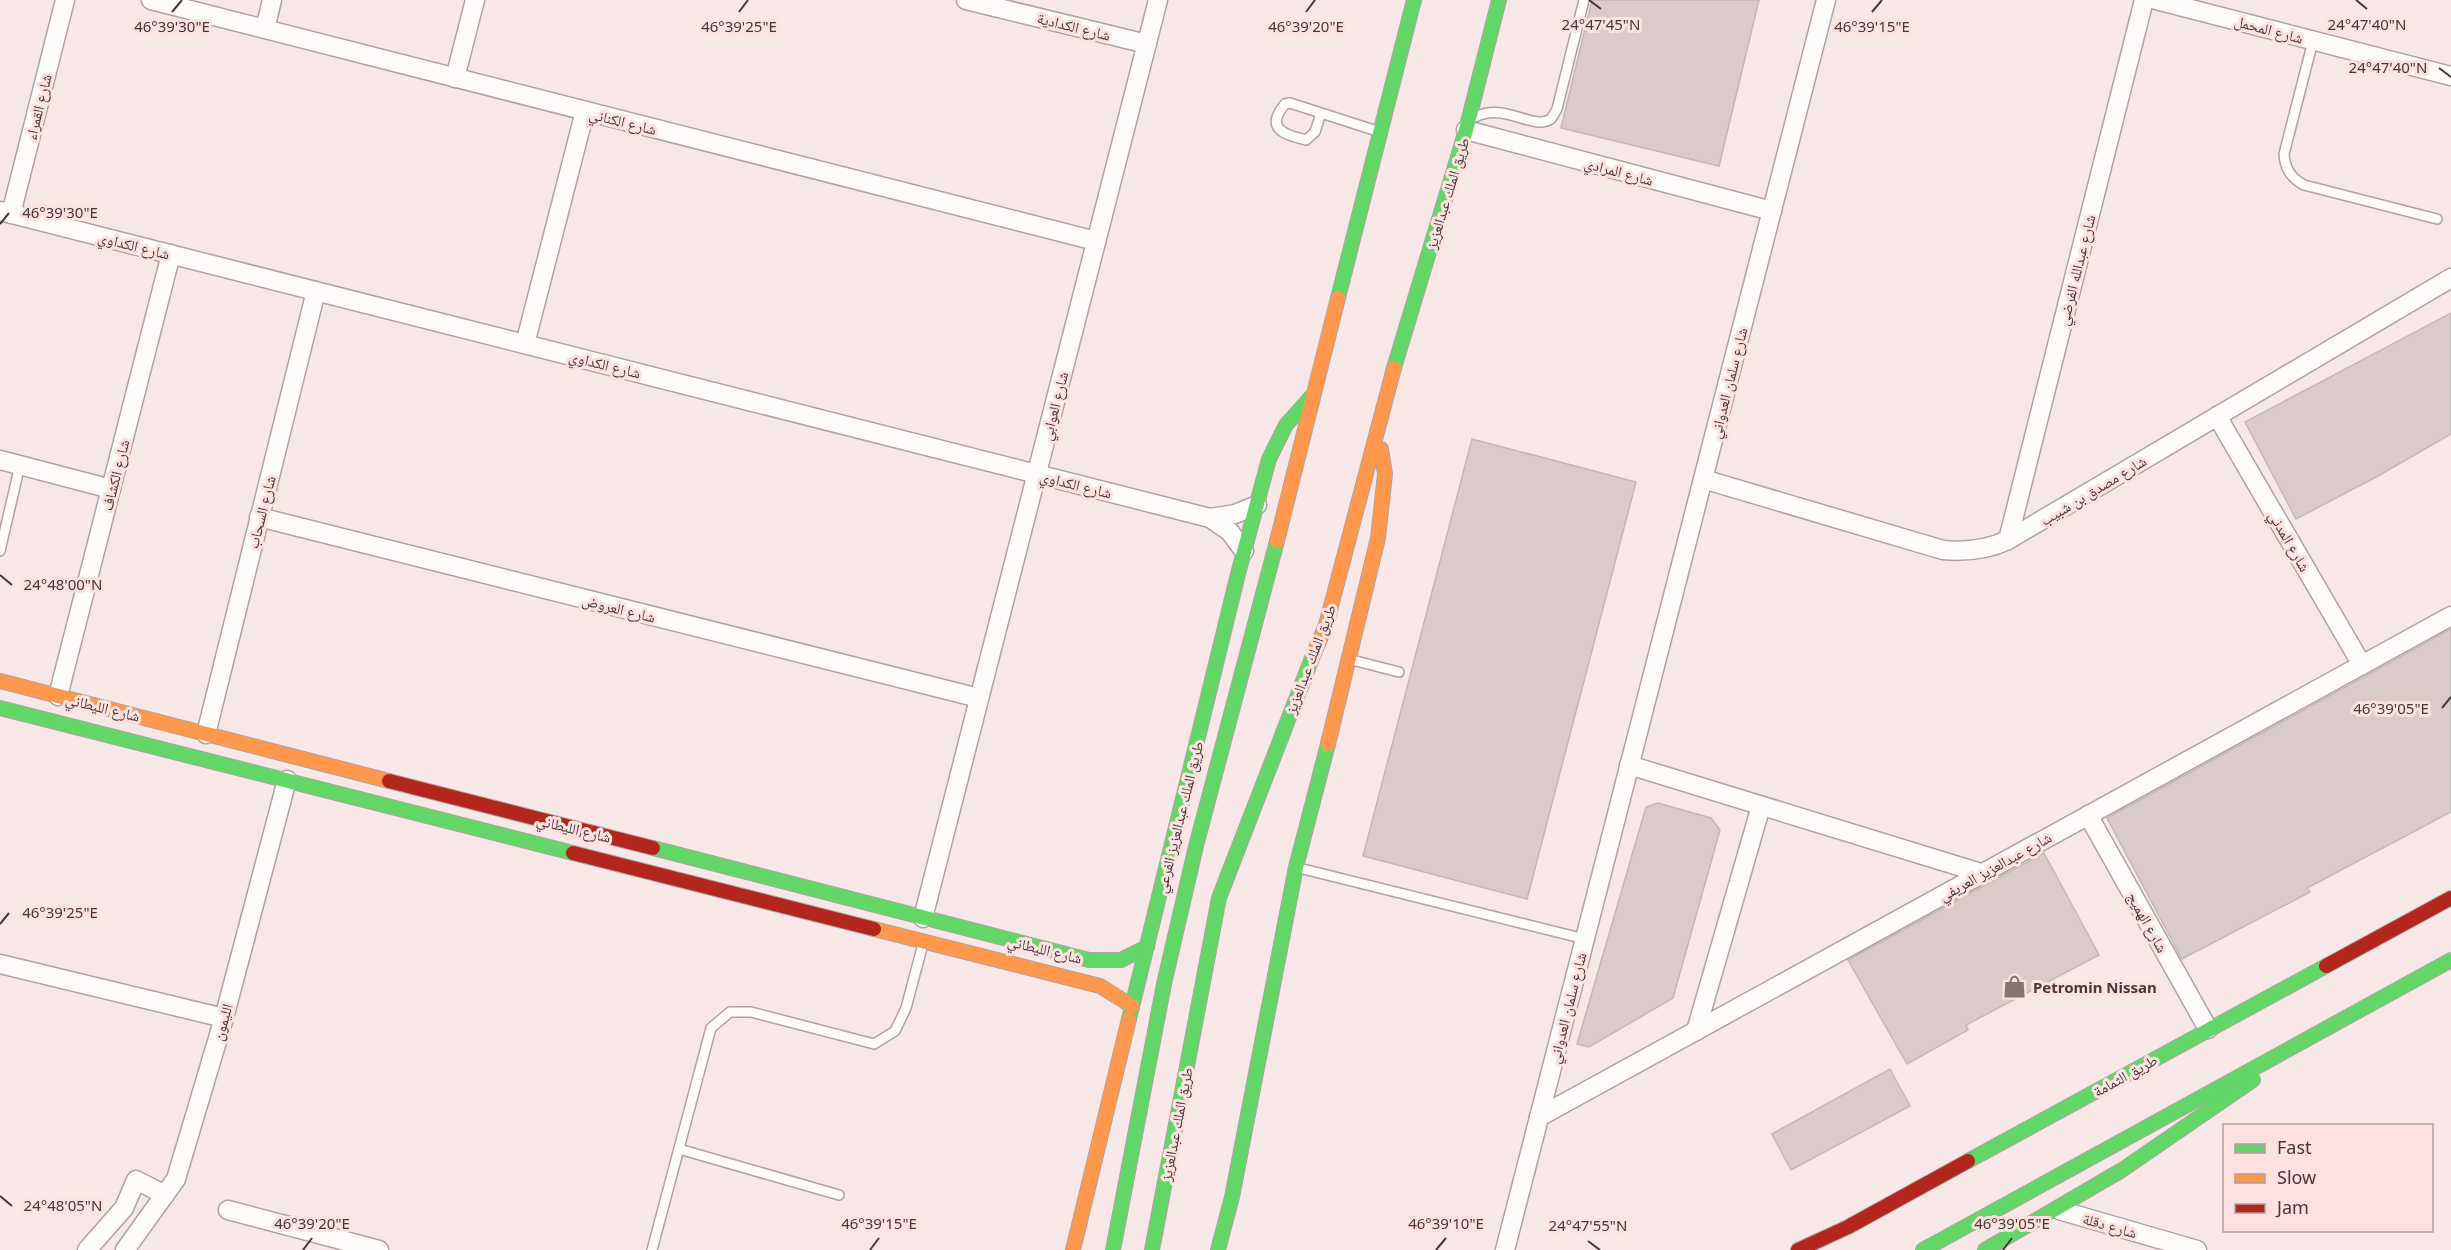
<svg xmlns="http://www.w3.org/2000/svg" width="2451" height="1250" viewBox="0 0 2451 1250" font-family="'Noto Sans','Noto Naskh Arabic',sans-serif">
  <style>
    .building { fill: #dacbca; stroke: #c3b6b5; stroke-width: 1.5 }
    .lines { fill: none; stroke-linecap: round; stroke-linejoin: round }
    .lane-casing { stroke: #b0a3a3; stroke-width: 12 }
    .street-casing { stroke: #b0a3a3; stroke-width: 21 }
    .fast-casing { stroke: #b0a3a3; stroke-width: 16 }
    .slow-casing { stroke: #b0a3a3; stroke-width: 16 }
    .jam-casing { stroke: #b0a3a3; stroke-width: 16 }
    .lane { stroke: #fefbfb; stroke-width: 9 }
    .street { stroke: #fefbfb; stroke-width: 18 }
    .fast { stroke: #63d668; stroke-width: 14 }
    .slow { stroke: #ff974d; stroke-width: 14 }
    .jam { stroke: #b3261e; stroke-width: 14 }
    .ticks { fill: none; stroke: #463838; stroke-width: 2 }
    .labels { text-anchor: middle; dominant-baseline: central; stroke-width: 6; stroke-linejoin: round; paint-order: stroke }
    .street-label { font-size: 15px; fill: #463838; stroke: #fde1e1 }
    .poi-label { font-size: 15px; font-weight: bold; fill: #463838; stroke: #fde1e1; text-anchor: start }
    .ticks-label { font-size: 15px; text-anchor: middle; fill: #463838; stroke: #fde1e1; stroke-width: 6; stroke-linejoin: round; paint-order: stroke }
  </style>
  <rect width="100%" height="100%" fill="#f7e7e7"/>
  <g class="building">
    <path d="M1592 0H1759L1719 166 1561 128Z"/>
    <path d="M2451 313V434L2378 476 2296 519 2245 422Z"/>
    <path d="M1472 439 1636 482 1527 899 1363 856Z"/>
    <path d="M2451 629V812L2307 888 2310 892 2182 959 2107 818Z"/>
    <path d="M1658 803 1711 818 1720 830 1673 998 1589 1047 1577 1044 1646 807Z"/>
    <path d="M2044 853 2099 955 1966 1025 1968 1030 1907 1064 1848 960Z"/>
    <path d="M1890 1069 1910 1106 1791 1170 1772 1134Z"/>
  </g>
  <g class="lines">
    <defs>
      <g id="lane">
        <path d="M2313 41 2284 154C2285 169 2291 178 2304 185L2437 219"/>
        <path d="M1321 113 1315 132 1306 140C1285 135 1264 129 1285 104L1290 103 1377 131"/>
        <path d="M1475 117C1506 102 1532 131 1551 119L1557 109 1584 0"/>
        <path d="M0 551 20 465"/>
        <path d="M1352 660 1399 672"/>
        <path d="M1299 868 1585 939"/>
        <path d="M679 1149 839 1195"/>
        <path d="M652 1250 711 1028 730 1012H751L874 1044 895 1031 906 1008 923 944"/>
      </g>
      <g id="street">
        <path d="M151 0 1096 241"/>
        <path d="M966 0 1147 44"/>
        <path d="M2156 0 2451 76"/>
        <path d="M265 29 272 0"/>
        <path d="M455 78 475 0"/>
        <path d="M1466 130 1772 211"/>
        <path d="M0 211 1210 518 1230 532 1244 551"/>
        <path d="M11 214 65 0"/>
        <path d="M525 344 585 111"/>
        <path d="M2217 416 2362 665"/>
        <path d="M0 460 111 489"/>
        <path d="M1703 479 1943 550C1966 552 1987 550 2008 540L2451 278"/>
        <path d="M259 517 979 698"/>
        <path d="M1210 518 1235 514 1257 505"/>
        <path d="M2008 540 2144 0"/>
        <path d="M58 696 171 254"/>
        <path d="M206 734 316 291"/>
        <path d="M1629 765 1981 873"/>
        <path d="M2088 815 2208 1029"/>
        <path d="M923 918 1158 0"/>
        <path d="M0 964 224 1018"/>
        <path d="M1696 1031 1761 806"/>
        <path d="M1539 1117 2451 616"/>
        <path d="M228 1210 379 1250"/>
        <path d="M2059 1210 2197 1250"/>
        <path d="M87 1250 124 1208 136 1180 165 1195"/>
        <path d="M125 1250 176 1179 224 1018 287 780"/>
        <path d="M1505 1250 1826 0"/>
      </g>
      <g id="fast">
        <path d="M1338 298 1414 0"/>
        <path d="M1394 368 1466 130 1499 0"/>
        <path d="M0 708 573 853"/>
        <path d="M653 848 1089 960H1121L1147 947"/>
        <path d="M1129 1019 1238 574 1269 459 1286 425 1311 397"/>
        <path d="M1968 1161 2326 966"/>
        <path d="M1113 1250 1164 984 1196 846 1277 541"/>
        <path d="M1152 1250 1219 898 1314 653"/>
        <path d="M1218 1250 1232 1197 1296 867 1328 744"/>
        <path d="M1923 1250 2451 960"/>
        <path d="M1985 1250 2122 1170 2253 1080"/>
      </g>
      <g id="slow">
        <path d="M1277 541 1338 298"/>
        <path d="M1314 653 1326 625 1394 368"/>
        <path d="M0 681 389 781"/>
        <path d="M1328 744 1378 538 1385 474 1381 449"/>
        <path d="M874 929 1100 986 1132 1006"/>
        <path d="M1073 1250 1129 1019"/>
      </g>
      <g id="jam">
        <path d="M389 781 653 848"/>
        <path d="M573 853 874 929"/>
        <path d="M2326 966 2451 898"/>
        <path d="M1798 1250 1848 1227 1968 1161"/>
      </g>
    </defs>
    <use href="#lane" class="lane-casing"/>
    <use href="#street" class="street-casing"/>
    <use href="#fast" class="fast-casing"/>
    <use href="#slow" class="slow-casing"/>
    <use href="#jam" class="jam-casing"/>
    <use href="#lane" class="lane"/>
    <use href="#street" class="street"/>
    <use href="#fast" class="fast"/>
    <use href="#slow" class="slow"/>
    <use href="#jam" class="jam"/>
  </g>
  <path class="ticks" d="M1589 0 1601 9M2356 0 2367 9M172 12 182 0M739 12 748 0M1306 12 1315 0M1872 12 1882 0M2439 68 2451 77M0 224 9 213M0 575 12 585M2442 708 2451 697M0 924 9 913M0 1196 12 1206M1588 1241 1600 1250M303 1250 312 1238M870 1250 879 1238M1436 1250 1446 1238M2003 1250 2012 1238"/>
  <defs>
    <symbol id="shop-bare" viewBox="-9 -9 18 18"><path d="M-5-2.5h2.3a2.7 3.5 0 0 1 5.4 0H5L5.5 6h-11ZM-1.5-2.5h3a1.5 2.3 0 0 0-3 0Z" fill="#847575" stroke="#fde1e1" stroke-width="2.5" paint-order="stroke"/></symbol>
  </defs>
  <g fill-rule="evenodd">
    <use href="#shop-bare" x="1998" y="970" width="33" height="33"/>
  </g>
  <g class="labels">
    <g class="street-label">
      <text transform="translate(1074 26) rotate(14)">شارع الكدادية</text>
      <text transform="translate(2269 29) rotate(15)">شارع المحمل</text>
      <text transform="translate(38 107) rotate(-76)">شارع القمراء</text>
      <text transform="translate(623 121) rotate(14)">شارع الكناني</text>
      <text transform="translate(1619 171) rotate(15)">شارع المرادي</text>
      <text transform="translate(1447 193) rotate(-73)">طريق الملك عبدالعزيز</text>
      <text transform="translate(134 245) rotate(14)">شارع الكداوي</text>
      <text transform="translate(2076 270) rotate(-76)">شارع عبدالله الفرضي</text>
      <text transform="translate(605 364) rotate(14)">شارع الكداوي</text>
      <text transform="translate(1728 383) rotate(-76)">شارع سلمان العدواني</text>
      <text transform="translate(1054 406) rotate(-76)">شارع العوابي</text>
      <text transform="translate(115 475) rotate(-76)">شارع الكشاف</text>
      <text transform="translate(1076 484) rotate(14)">شارع الكداوي</text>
      <text transform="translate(2093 490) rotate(-31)">شارع مصدق بن شبيب</text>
      <text transform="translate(261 512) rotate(-76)">شارع السحاب</text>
      <text transform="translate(2290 541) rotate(60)">شارع المدني</text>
      <text transform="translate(619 608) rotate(14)">شارع العروض</text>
      <text transform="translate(1310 659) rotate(-69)">طريق الملك عبدالعزيز</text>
      <text transform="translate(103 707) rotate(14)">شارع الليطاني</text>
      <text transform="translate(1179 817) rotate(-76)">طريق الملك عبدالعزيز الفرعي</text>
      <text transform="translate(574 828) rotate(14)">شارع الليطاني</text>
      <text transform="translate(1995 866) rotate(-29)">شارع عبدالعزيز العريفي</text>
      <text transform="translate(2148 922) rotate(61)">شارع الهميج</text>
      <text transform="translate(1045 949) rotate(14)">شارع الليطاني</text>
      <text transform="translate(1567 1008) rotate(-76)">شارع سلمان العدواني</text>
      <text transform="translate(222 1022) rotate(-74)">الليمون</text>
      <text transform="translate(2125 1075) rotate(-29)">طريق الثمامة</text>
      <text transform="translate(1176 1124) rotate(-79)">طريق الملك عبدالعزيز</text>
      <text transform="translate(2110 1225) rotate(16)">شارع دقلة</text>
    </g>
    <g class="poi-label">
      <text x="2033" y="987">Petromin Nissan</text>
    </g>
  </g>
  <g class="ticks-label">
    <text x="1601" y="30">24°47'45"N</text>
    <text x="2367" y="30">24°47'40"N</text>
    <text x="172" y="32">46°39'30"E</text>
    <text x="739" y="32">46°39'25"E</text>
    <text x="1306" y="32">46°39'20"E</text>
    <text x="1872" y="32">46°39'15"E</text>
    <text x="2388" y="73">24°47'40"N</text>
    <text x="60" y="218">46°39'30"E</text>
    <text x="63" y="590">24°48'00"N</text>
    <text x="2391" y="714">46°39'05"E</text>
    <text x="60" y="918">46°39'25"E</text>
    <text x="63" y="1211">24°48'05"N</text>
    <text x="312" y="1229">46°39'20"E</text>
    <text x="879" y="1229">46°39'15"E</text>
    <text x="1446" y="1229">46°39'10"E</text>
    <text x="2012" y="1229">46°39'05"E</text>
    <text x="1588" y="1231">24°47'55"N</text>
  </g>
  <rect x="2223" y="1124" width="210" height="108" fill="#fde1e1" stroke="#b49d9d" stroke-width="1.5"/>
  <rect x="2235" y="1144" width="30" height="9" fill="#63d668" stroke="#b49d9d" stroke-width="1.5"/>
  <text x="2277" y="1154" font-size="18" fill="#463838">Fast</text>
  <rect x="2235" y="1174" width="30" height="9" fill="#ff974d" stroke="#b49d9d" stroke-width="1.5"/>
  <text x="2277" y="1184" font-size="18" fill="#463838">Slow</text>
  <rect x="2235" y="1204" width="30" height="9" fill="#b3261e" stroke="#b49d9d" stroke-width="1.5"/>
  <text x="2277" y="1214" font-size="18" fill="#463838">Jam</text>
</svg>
